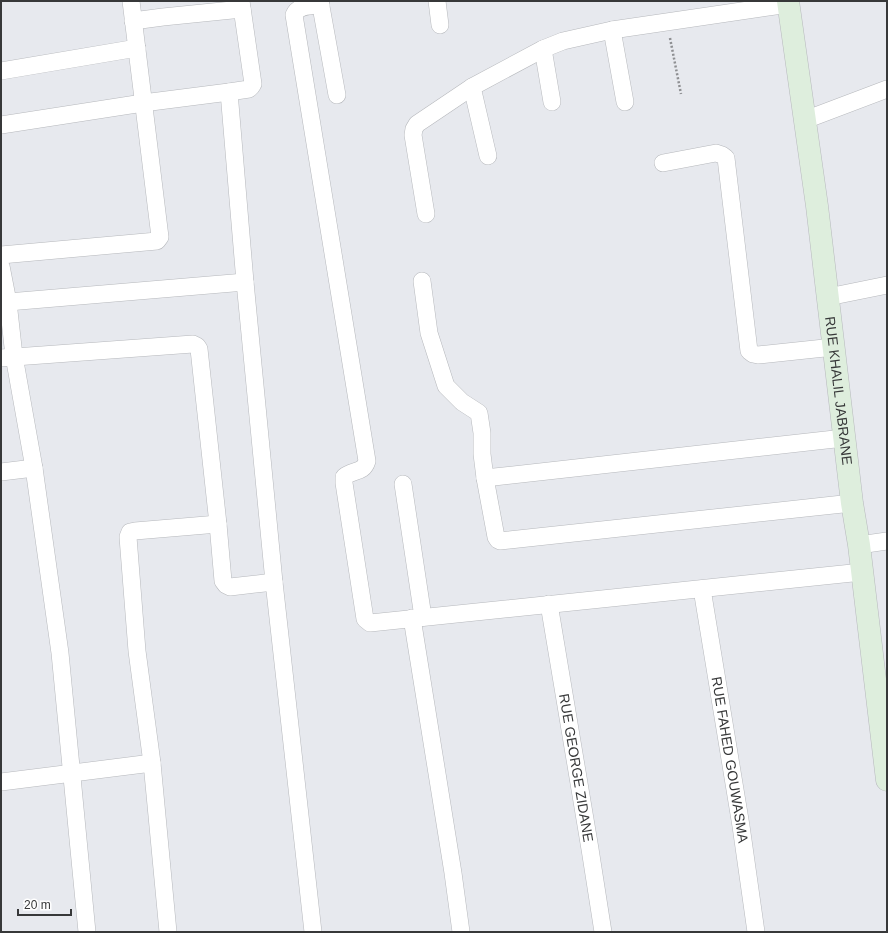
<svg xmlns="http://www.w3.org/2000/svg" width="888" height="933" viewBox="0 0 888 933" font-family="Helvetica,sans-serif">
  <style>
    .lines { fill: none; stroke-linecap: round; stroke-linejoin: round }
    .street-casing { stroke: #b6b8bc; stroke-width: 18 }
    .secondary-casing { stroke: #b6b8bc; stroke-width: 23 }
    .path { stroke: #8e8f92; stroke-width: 2.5; stroke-dasharray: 2 2; stroke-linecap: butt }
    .street { stroke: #fff; stroke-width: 17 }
    .secondary { stroke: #deeedd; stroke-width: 22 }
    .labels { text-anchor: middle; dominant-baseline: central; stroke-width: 3; stroke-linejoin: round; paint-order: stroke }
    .street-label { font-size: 14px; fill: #373839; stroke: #fff }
  </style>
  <rect width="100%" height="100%" fill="#e7e9ee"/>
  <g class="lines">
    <defs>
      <g id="street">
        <path d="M320 1 337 95"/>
        <path d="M437 1 440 25"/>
        <path d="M321 5C311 6 298 5 294 15L367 461C363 474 353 469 344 477V483L365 619 370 623 862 572"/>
        <path d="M133 21 163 17 242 9"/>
        <path d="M612 30 625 102"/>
        <path d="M543 49 552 102"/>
        <path d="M1 71 137 48"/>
        <path d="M472 87 488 156"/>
        <path d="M229 92 245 282 274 582 313 932"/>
        <path d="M805 120 887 89"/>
        <path d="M1 125 143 103 229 92 249 89 251 87 253 84 241 1"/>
        <path d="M663 163 716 153 722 155 726 158 749 351 753 354 758 355 834 347"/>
        <path d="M426 214 413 135 414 129 417 124 472 87 543 49 563 41 612 30 789 4"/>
        <path d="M1 255 157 241 160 237 131 1"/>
        <path d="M1 266 8 302 14 356 34 468 60 653 87 932"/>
        <path d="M422 281 429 333 446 386 462 402 479 413 482 433V454L485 478 496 537 498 540 500 541 852 503"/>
        <path d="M828 297 887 285"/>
        <path d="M8 302 245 282"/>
        <path d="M1 358 193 344 197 346 199 349 218 524 223 581 226 585 230 587 274 582"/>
        <path d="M1 472 34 468"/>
        <path d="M485 478 844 438"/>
        <path d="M403 484 423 617"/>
        <path d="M859 545 887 541"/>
        <path id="s1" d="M702 589 741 826 756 932"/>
        <path id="s2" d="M549 604 590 849 603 932"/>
        <path d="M412 618 453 873 461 932"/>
        <path d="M1 782 152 763"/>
        <path d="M168 932 152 763 137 651 128 537 130 532 135 531 218 524"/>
      </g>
      <g id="secondary">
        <path id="s3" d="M788 1 817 206 852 503 859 545 887 780"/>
      </g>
    </defs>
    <use href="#street" class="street-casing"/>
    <use href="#secondary" class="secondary-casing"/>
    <path class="path" d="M670 38 681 94"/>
    <use href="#street" class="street"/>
    <use href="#secondary" class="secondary"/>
  </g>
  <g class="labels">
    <g class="street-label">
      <text stroke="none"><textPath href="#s3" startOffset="393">RUE KHALIL JABRANE</textPath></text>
      <text stroke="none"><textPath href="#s1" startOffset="173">RUE FAHED GOUWASMA</textPath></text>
      <text stroke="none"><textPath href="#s2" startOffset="166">RUE GEORGE ZIDANE</textPath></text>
    </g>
  </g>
  <rect width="888" height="933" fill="none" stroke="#373839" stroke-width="4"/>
  <path d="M18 909v6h53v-6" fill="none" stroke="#373839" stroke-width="2"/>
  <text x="24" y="909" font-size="12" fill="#373839" stroke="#ffffff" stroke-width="3" paint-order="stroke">20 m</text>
</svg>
